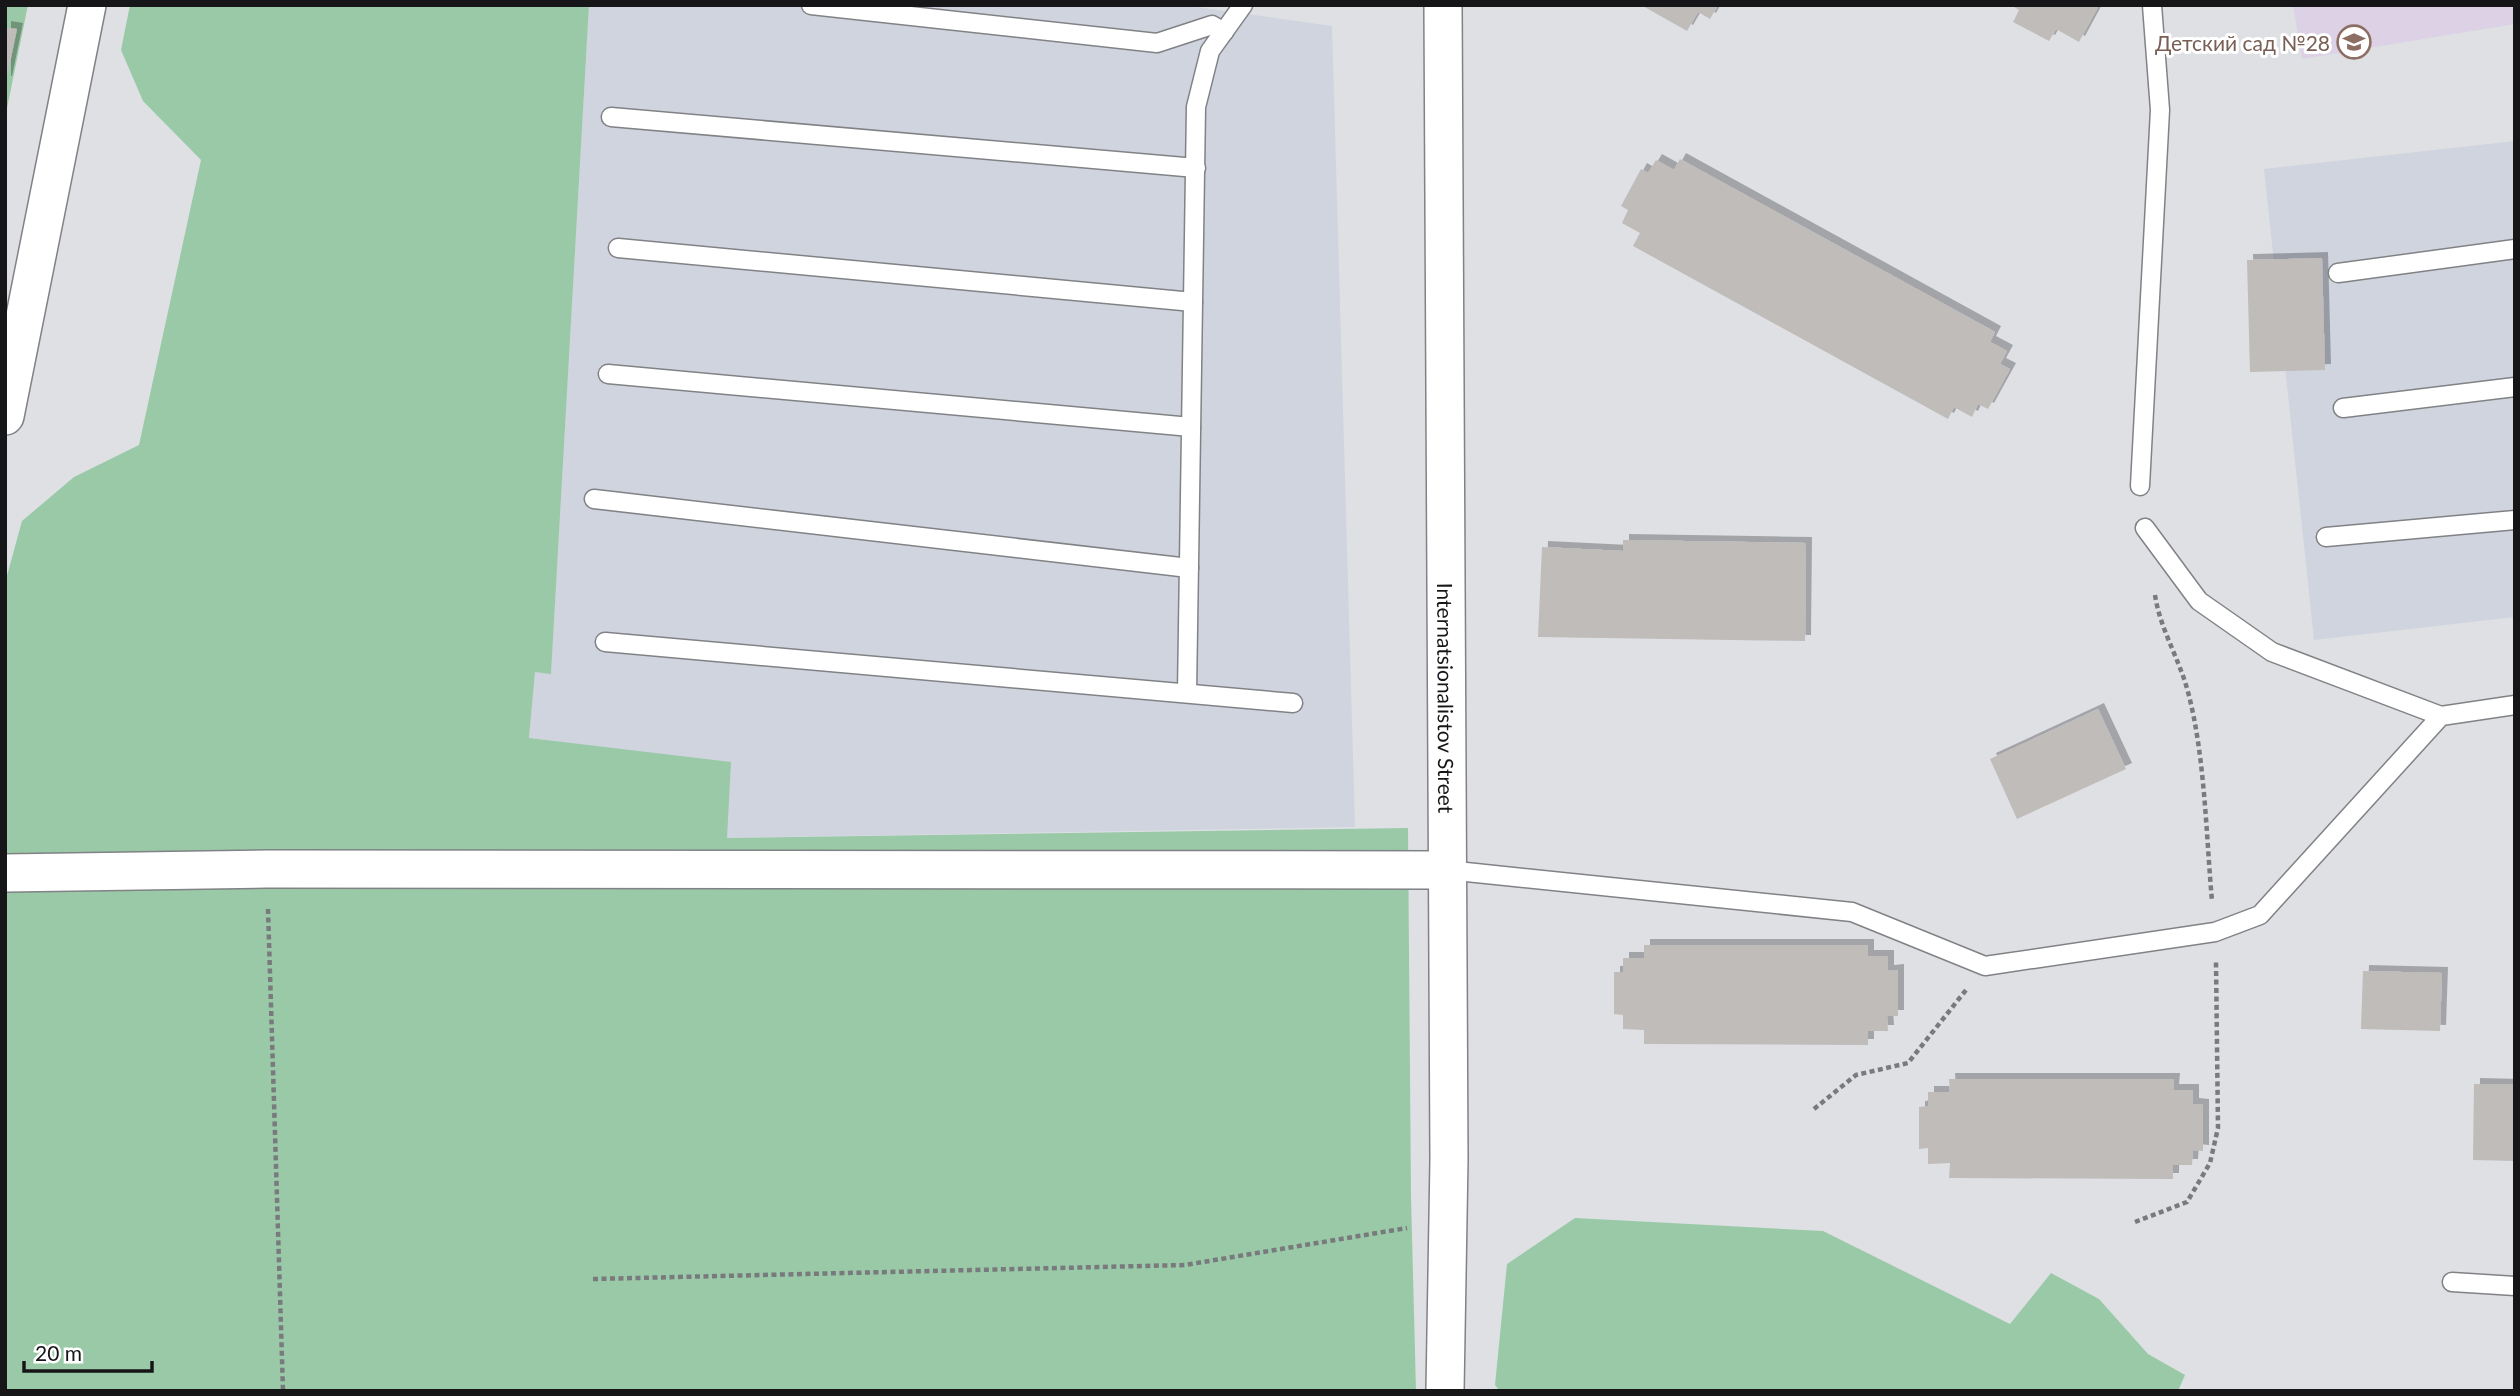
<svg xmlns="http://www.w3.org/2000/svg" width="2520" height="1396" viewBox="0 0 2520 1396" font-family="Lato,sans-serif">
  <style>
    .built { fill: #cfd4df }
    .education { fill: #dcd1e5 }
    .green { fill: #9ac9a7 }
    .building { fill: #c0bcba; filter: url(#shadow) }
    .lines { fill: none; stroke-linecap: round; stroke-linejoin: round }
    .lane-casing { stroke: #808285; stroke-width: 21 }
    .street-casing { stroke: #808285; stroke-width: 40 }
    .path { stroke: #797a7d; stroke-width: 4.5; stroke-dasharray: 5 3.5; stroke-linecap: butt }
    .lane { stroke: #fff; stroke-width: 18 }
    .street { stroke: #fff; stroke-width: 37 }
    .labels { text-anchor: middle; dominant-baseline: central; stroke-width: 6; stroke-linejoin: round; paint-order: stroke }
    .education-label { font-size: 21px; fill: #785e54; stroke: #fff; text-anchor: end }
    .street-label { font-size: 21px; fill: #161618; stroke: #fff }
  </style>
  <defs>
    <filter id="shadow"><feDropShadow dx="6" dy="-6" stdDeviation="0" flood-color="#0004"/></filter>
  </defs>
  <rect width="100%" height="100%" fill="#dee0e4"/>
  <g class="built">
    <path d="M589 5H1182L1332 26 1355 827 726 838 529 738 535 672 551 673Z"/>
    <path d="M2515 141V617L2314 640 2264 169Z"/>
  </g>
  <path class="education" d="M2293 5H2515V24L2302 59Z"/>
  <g class="green">
    <path d="M5 5H28L5 118Z"/>
    <path d="M130 5H589L551 674 535 672 529 738 731 762 727 838 1408 828 1411 1197 1416 1391H5V583L22 521 74 477 139 445 201 160 143 101 121 50Z"/>
    <path d="M1575 1218 1823 1231 2010 1324 2051 1273 2099 1299 2148 1354 2185 1375 2178 1391H1500L1495 1385 1507 1264Z"/>
  </g>
  <g class="building">
    <path d="M1641 5H1718L1710 19 1698 12 1687 31Z"/>
    <path d="M2011 5H2099L2079 42 2056 29 2049 41 2013 22 2019 10Z"/>
    <path d="M5 27 17 29 6 82H5Z"/>
    <path d="M1680 159 1995 332 1990 342 2007 351 2000 364 2010 369 1988 409 1978 404 1972 417 1954 407 1948 419 1633 246 1640 233 1622 223 1628 210 1621 206 1641 169 1648 173 1656 160 1674 170Z"/>
    <path d="M2322 258 2325 370 2250 372 2247 260Z"/>
    <path d="M1623 540 1806 543 1805 641 1538 637 1542 547 1623 551Z"/>
    <path d="M2098 709 2126 769 2017 819 1990 759Z"/>
    <path d="M1644 945H1868V956H1888V971L1898 970V1016H1887L1888 1031H1868V1045L1644 1044V1030L1623 1029V1015L1614 1014V972H1623V958H1644Z"/>
    <path d="M2363 971 2442 973 2440 1031 2361 1029Z"/>
    <path d="M1949 1079H2174L2173 1090H2193V1104L2203 1105V1151L2193 1150 2192 1165H2173V1179L1949 1178 1950 1163 1928 1164V1148L1919 1149V1107L1928 1106V1092H1950Z"/>
    <path d="M2474 1084 2515 1085V1161L2473 1160Z"/>
  </g>
  <g class="lines">
    <defs>
      <g id="lane">
        <path d="M811 5 1157 43 1212 25 1224 32"/>
        <path d="M611 117 1196 168"/>
        <path d="M618 248 1193 302"/>
        <path d="M2338 273 2515 249"/>
        <path d="M608 374 1191 427"/>
        <path d="M2343 408 2515 387"/>
        <path d="M2140 486 2160 110 2152 5"/>
        <path d="M594 499 1189 568"/>
        <path d="M2145 528 2199 601 2272 652 2441 716"/>
        <path d="M2326 537 2515 520"/>
        <path d="M605 642 1293 703"/>
        <path d="M1187 693 1196 107 1210 51 1243 5"/>
        <path d="M1447 870 1852 912 1985 966 2215 932 2260 915 2441 716 2515 705"/>
        <path d="M2452 1282 2515 1286"/>
      </g>
      <g id="street">
        <path id="s1" d="M1443 5 1449 1159 1445 1391"/>
        <path d="M5 416 87 5"/>
        <path d="M5 873 267 869 1447 870"/>
      </g>
    </defs>
    <use href="#lane" class="lane-casing"/>
    <use href="#street" class="street-casing"/>
    <g class="path">
      <path d="M2155 595C2160 629 2179 658 2188 692 2205 756 2206 834 2212 901"/>
      <path d="M268 909 283 1391"/>
      <path d="M1814 1109 1856 1075 1908 1063 1966 990"/>
      <path d="M2135 1222 2187 1202 2210 1163 2218 1128 2216 962"/>
      <path d="M593 1279 1185 1265 1407 1228"/>
    </g>
    <use href="#lane" class="lane"/>
    <use href="#street" class="street"/>
  </g>
  <defs>
    <symbol id="school-ring" viewBox="-11 -11 22 22"><circle r="9.5" fill="#fff" stroke="#8d6e63" stroke-width="1.5"/><path d="M0-5L7-2L0 1L-7-2ZM-4 1L0 2.5L4 1V4Q0 6-4 4Z" fill="#8d6e63"/></symbol>
  </defs>
  <g fill-rule="evenodd">
    <use href="#school-ring" x="2335" y="23" width="38" height="38"/>
  </g>
  <g class="labels">
    <g class="education-label">
      <text x="2330" y="42">Детский сад №28</text>
    </g>
    <g class="street-label">
      <text stroke="none"><textPath href="#s1" startOffset="693">Internatsionalistov Street</textPath></text>
    </g>
  </g>
  <rect width="2520" height="1396" fill="none" stroke="#161618" stroke-width="14"/>
  <path d="M24 1361v10h128v-10" fill="none" stroke="#161618" stroke-width="3.5"/>
  <text x="35" y="1361" font-size="21" fill="#161618" stroke="#ffffff" stroke-width="5" paint-order="stroke">20 m</text>
</svg>
